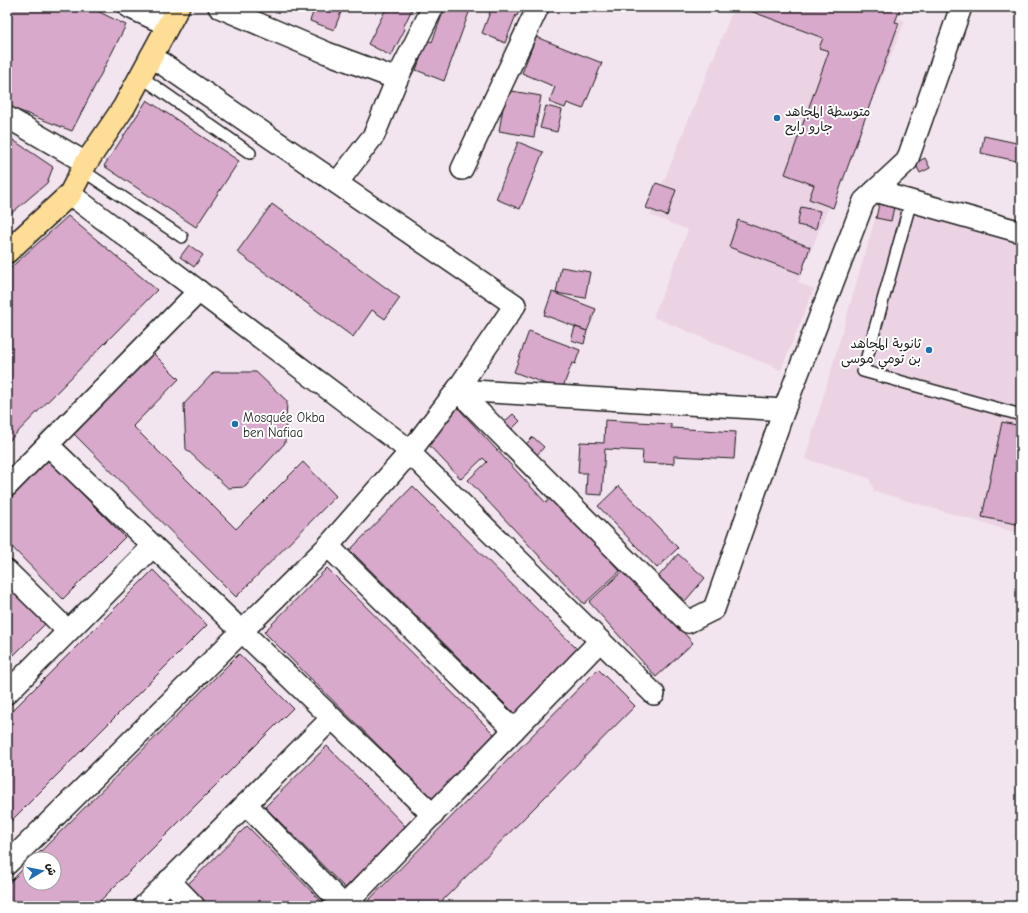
<svg xmlns="http://www.w3.org/2000/svg" width="1028" height="913" viewBox="0 0 1028 913" font-family="'Comic Neue','Playpen Sans Arabic',sans-serif">
  <style>
    .built { fill: #ebd3e4 }
    .building { fill: #d8a9ca; stroke: #1c1c1c }
    .lines { fill: none; stroke-linecap: round; stroke-linejoin: round }
    .service-casing { stroke: #1c1c1c; stroke-width: 14 }
    .minor-casing { stroke: #1c1c1c; stroke-width: 24 }
    .primary-casing { stroke: #1c1c1c; stroke-width: 25 }
    .service { stroke: #fff; stroke-width: 11 }
    .minor { stroke: #fff; stroke-width: 21 }
    .primary { stroke: #fedd96; stroke-width: 22 }
    .poi-dot { fill: #1f6fb2; stroke: #fff; stroke-width: 1.5 }
    .labels { text-anchor: middle; dominant-baseline: central; stroke-width: 4; stroke-linejoin: round; paint-order: stroke }
    .poi-label { font-size: 13px; fill: #1c1c1c; stroke: #fff; text-anchor: start }
  </style>
  <rect width="100%" height="100%" fill="#f3e5ef"/>
  <filter id="ink" filterUnits="userSpaceOnUse"><feTurbulence type="fractalNoise" baseFrequency=".025" numOctaves="2"/><feDisplacementMap in="SourceGraphic" scale="8" xChannelSelector="R" yChannelSelector="G"/><feConvolveMatrix kernelMatrix="1 2 1 2 8 2 1 2 1" color-interpolation-filters="sRGB"/></filter>
  <g filter="url(#ink)">
    <g class="built">
      <path d="M734 7H871L905 21 798 282 814 289 781 370 653 317 688 230 650 215Z"/>
      <path d="M880 202 1021 242V532L1010 531 874 491 869 478 805 459Z"/>
    </g>
    <g class="building">
      <path d="M7 7H89L126 25 72 131 7 106Z"/>
      <path d="M315 7H343L334 30 310 21Z"/>
      <path d="M387 7H413L403 28 405 29 391 56 368 44Z"/>
      <path d="M445 7H471L444 81 416 70 427 40 432 42Z"/>
      <path d="M492 7H521L517 16 516 15 505 43 482 33Z"/>
      <path d="M746 7H894L900 9 895 22 899 23 833 208 809 199 814 185 785 174 829 51 819 48 823 38 745 9Z"/>
      <path d="M536 37 602 63 583 109 567 103 565 108 549 102 555 87 522 73Z"/>
      <path d="M506 90 541 96 534 137 499 131Z"/>
      <path d="M147 100 239 161 196 227 104 166Z"/>
      <path d="M546 106 562 110 557 132 540 128Z"/>
      <path d="M7 136 53 167 47 183 7 217Z"/>
      <path d="M984 136 1021 144V162L981 153Z"/>
      <path d="M518 142 543 152 520 209 496 199Z"/>
      <path d="M925 158 930 168 920 173 915 163Z"/>
      <path d="M656 183 676 190 667 216 646 208Z"/>
      <path d="M272 204 400 298 385 319 372 310 353 337 237 252Z"/>
      <path d="M879 204 894 207 891 221 876 218Z"/>
      <path d="M801 207 820 211 816 229 797 225Z"/>
      <path d="M68 216 157 290 7 443V271Z"/>
      <path d="M738 220 810 247 801 274 729 247Z"/>
      <path d="M189 245 203 255 194 267 180 257Z"/>
      <path d="M561 267 590 272 585 298 556 293Z"/>
      <path d="M552 292 596 309 587 331 544 315Z"/>
      <path d="M575 327 587 331 584 344 571 340Z"/>
      <path d="M529 331 580 350 575 364 572 363 562 390 514 372Z"/>
      <path d="M150 350 179 379 133 426 236 529 303 462 336 496 236 597 70 430Z"/>
      <path d="M214 372H256L287 401 285 443 245 487 228 488 186 449 184 404Z"/>
      <path d="M457 407 546 503 551 497 620 571 584 604 468 480 487 462 483 458 461 479 423 439Z"/>
      <path d="M513 414 520 421 511 430 503 423Z"/>
      <path d="M605 420 671 424V428L736 432 734 459 674 456V464L664 463V464L642 463 643 451 605 449 602 495 586 494 587 473H578L580 442 604 443Z"/>
      <path d="M1002 422 1021 426V525L982 517Z"/>
      <path d="M533 437 544 447 536 456 525 445Z"/>
      <path d="M45 457 125 537 63 599 7 542V495Z"/>
      <path d="M413 486 585 657 522 721 350 550Z"/>
      <path d="M619 486 678 548 657 568 598 506Z"/>
      <path d="M678 554 705 578 685 601 658 577Z"/>
      <path d="M327 568 499 739 436 803 264 632Z"/>
      <path d="M626 568 693 643 656 677 589 602Z"/>
      <path d="M153 570 207 625 7 825V716Z"/>
      <path d="M7 585 45 624 7 662Z"/>
      <path d="M239 654 293 708 95 906H7V885L30 862V883H54V859H33Z"/>
      <path d="M598 669 635 706 437 906H363Z"/>
      <path d="M327 746 406 827 345 888 265 807Z"/>
      <path d="M247 826 326 906H203L185 887Z"/>
    </g>
    <g class="lines">
      <defs>
        <g id="service">
          <path d="M140 76 250 153"/>
          <path d="M82 170 182 237"/>
          <path d="M911 201 863 371 1021 415"/>
        </g>
        <g id="minor">
          <path d="M129 7 168 25"/>
          <path d="M219 7 327 53 397 79"/>
          <path d="M7 117 86 163"/>
          <path d="M462 169 538 7"/>
          <path d="M337 183 374 135 397 79 433 7"/>
          <path d="M875 191 1021 232"/>
          <path d="M70 194 400 443 654 694"/>
          <path d="M457 390 688 622 714 609 784 410 864 201 907 161 961 7"/>
          <path d="M457 390 784 410"/>
          <path d="M48 445 433 815"/>
          <path d="M7 486 199 291"/>
          <path d="M328 546 514 730"/>
          <path d="M7 571 68 631"/>
          <path d="M7 693 153 546"/>
          <path d="M246 804 344 906"/>
          <path d="M7 864 328 546 410 452 457 390 515 305 151 56"/>
          <path d="M169 880 194 906"/>
          <path d="M144 906 332 718"/>
          <path d="M344 906 600 641"/>
        </g>
        <path id="primary" d="M7 252 70 194 86 163 124 107 178 7"/>
      </defs>
      <use href="#service" class="service-casing"/>
      <use href="#minor" class="minor-casing"/>
      <use href="#primary" class="primary-casing"/>
      <use href="#service" class="service"/>
      <use href="#minor" class="minor"/>
      <use href="#primary" class="primary"/>
    </g>
  </g>
  <g class="poi-dot">
    <circle cx="777" cy="118" r="4"/>
    <circle cx="929" cy="350" r="4"/>
    <circle cx="235" cy="424" r="4"/>
  </g>
  <g class="labels">
    <g class="poi-label">
      <text x="785" y="111">متوسطة المجاهد<tspan x="785" dy="15">جارو رابح</tspan></text>
      <text x="921" y="343" text-anchor="end">ثانوية المجاهد<tspan x="921" dy="15">بن تومي موسى</tspan></text>
      <text x="243" y="417">Mosquée Okba<tspan x="243" dy="15">ben Nafiaa</tspan></text>
    </g>
  </g>
  <rect width="1028" height="913" fill="none" stroke="#fff" stroke-width="24"/>
  <rect x="12" y="12" width="1004" height="889" fill="none" stroke="#1c1c1c" stroke-width="1.5" filter="url(#ink)"/>
  <g transform="translate(42 871) rotate(80)"><circle r="19" fill="#ffffff" stroke="#a4a4a4"/>
  <path d="M0-3L7 15L0 10L-7 15Z" fill="#1f6fb2"/>
  <text y="-6" font-size="11" font-weight="bold" text-anchor="middle" fill="#1c1c1c">ش</text>
  </g>
</svg>
